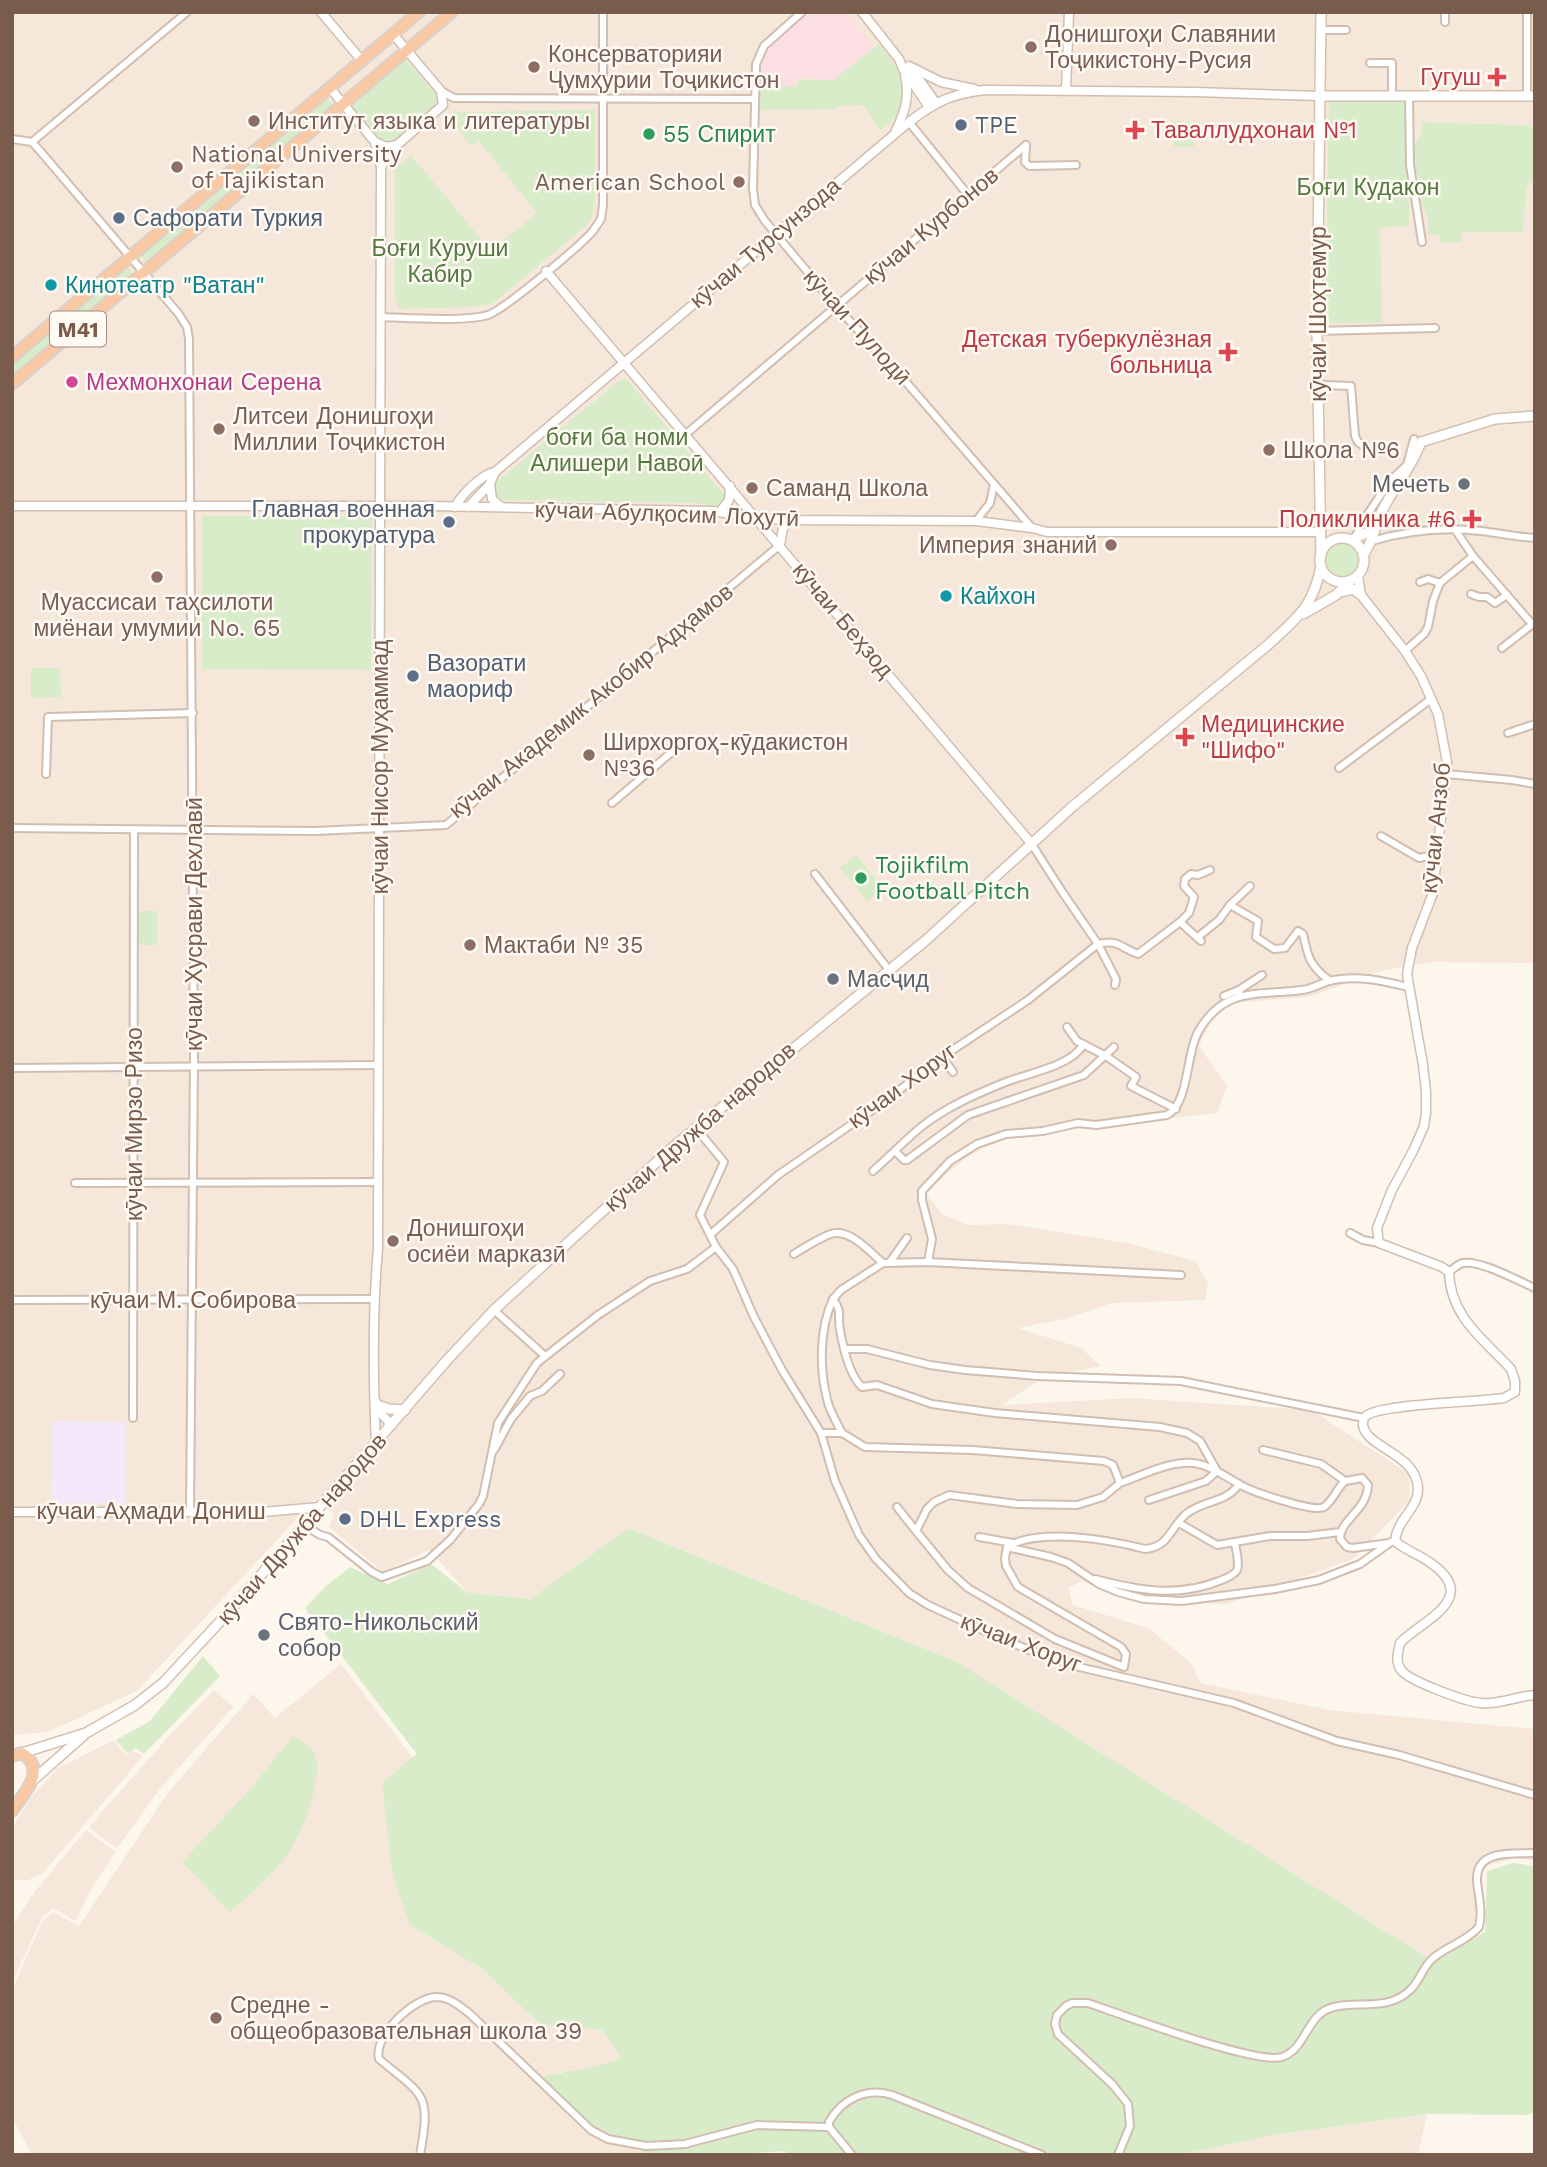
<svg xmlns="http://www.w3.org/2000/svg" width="1547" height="2167" viewBox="0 0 1547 2167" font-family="'Work Sans',sans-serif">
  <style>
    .residential { fill: #f5e8da; fill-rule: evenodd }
    .education { fill: #f3e8fa }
    .medical { fill: #fbdfe3 }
    .green { fill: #d8ecc9 }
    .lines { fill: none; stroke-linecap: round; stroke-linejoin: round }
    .minor-casing { stroke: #d1beb0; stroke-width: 10 }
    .tertiary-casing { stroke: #d1beb0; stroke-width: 11 }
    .secondary-casing { stroke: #d6c0b0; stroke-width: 12 }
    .trunk-casing { stroke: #dad1cd; stroke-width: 14 }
    .minor { stroke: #fff; stroke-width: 6 }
    .tertiary { stroke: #fff; stroke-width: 8 }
    .secondary { stroke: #fff; stroke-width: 9 }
    .trunk { stroke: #f9c8a4; stroke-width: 10 }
    .education-dot { fill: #8d6e63; stroke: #fffaf3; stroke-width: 2.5 }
    .health-dot { fill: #e0444e; stroke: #fffaf3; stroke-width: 2.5 }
    .service-dot { fill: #5c6f8a; stroke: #fffaf3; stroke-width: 2.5 }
    .leisure-dot { fill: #2e9e5b; stroke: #fffaf3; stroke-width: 2.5 }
    .culture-dot { fill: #0f9aa8; stroke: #fffaf3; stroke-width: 2.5 }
    .hotel-dot { fill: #d1479c; stroke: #fffaf3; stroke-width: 2.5 }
    .worship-dot { fill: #6b7280; stroke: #fffaf3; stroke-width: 2.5 }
    .labels { text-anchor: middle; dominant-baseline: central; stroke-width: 5; stroke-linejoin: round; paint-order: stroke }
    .shield { fill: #fffaf3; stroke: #a28b7f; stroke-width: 2 }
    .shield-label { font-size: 21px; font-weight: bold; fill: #7a5c4d }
    .education-label { font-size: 23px; fill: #785e54; stroke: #fffaf3; text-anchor: start }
    .health-label { font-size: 23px; fill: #be3a42; stroke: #fffaf3; text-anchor: end }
    .service-label { font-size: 23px; fill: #4e5e75; stroke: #fffaf3; text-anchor: start }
    .leisure-label { font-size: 23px; fill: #27864d; stroke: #fffaf3; text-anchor: start }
    .park-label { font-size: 23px; fill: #537a41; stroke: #fffaf3 }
    .street-label { font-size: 23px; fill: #7a5c4d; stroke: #fffaf3 }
    .culture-label { font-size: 23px; fill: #0d838f; stroke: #fffaf3; text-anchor: start }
    .hotel-label { font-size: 23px; fill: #b23c85; stroke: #fffaf3; text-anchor: start }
    .worship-label { font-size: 23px; fill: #5b616d; stroke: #fffaf3; text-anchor: start }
  </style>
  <rect width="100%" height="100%" fill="#fdf6ec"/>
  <g class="residential">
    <path d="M12 12H1535V130L1526 125 1422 122 1416 172 1420 181 1421 198 1463 218V232L1535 179V963L1434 962 1384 970 1308 997 1231 1003 1209 1025 1199 1046 1227 1086 1217 1113 1009 1136 970 1155 925 1192 943 1215 969 1225 1008 1224 1127 1243 1195 1261 1208 1283 1205 1300 1112 1303 1068 1318 1018 1328 1081 1348 1101 1366 1044 1377 1002 1405 1132 1398 1311 1410 1409 1474 1410 1500 1353 1559 1227 1604 1131 1601 1082 1581 1068 1588 1073 1605 1148 1628 1190 1662 1201 1683 1329 1710 1535 1729V1861L1515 1858 1482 1867 1474 1927 1431 1960 957 1662 630 1528 530 1599 468 1593 429 1550 383 1572 329 1527 334 1514 314 1500 137 1691 48 1732 12 1735ZM1409 102 1408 226 1380 228Z"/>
    <path d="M341 1664 413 1758 382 1783 410 1925 482 1969 540 2023 602 2030 622 2057 604 2065 556 2073 639 2151 649 2155H32L12 2117V1990L42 1922 53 1912 79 1926 167 1794 253 1694 275 1718Z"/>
    <path d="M214 1690 233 1707 159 1790 117 1848 114 1847 89 1827 170 1735Z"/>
    <path d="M114 1740 127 1756 134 1751 143 1756 42 1874 26 1881 12 1879V1828L30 1799 58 1768Z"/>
    <path d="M86 1830 115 1852 89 1893 76 1921 53 1908 42 1918 12 1982V1926L36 1890Z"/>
    <path d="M1427 2114 1418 2155H1178L1280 2134Z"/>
  </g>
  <path class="education" d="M52 1421 126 1422 125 1503H51Z"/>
  <path class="medical" d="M811 12H845L874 48 833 80 798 79V86L759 87V68L763 56 771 44Z"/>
  <g class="green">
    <path d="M879 44C905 73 918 105 880 131L864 105 838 106 835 109 760 110 759 87 797 86 798 79 833 80Z"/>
    <path d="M404 58 435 93 438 101 416 126 395 144H388L376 140 349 105Z"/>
    <path d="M327 97 335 108 149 266 140 255Z"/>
    <path d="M1329 102H1409V226L1380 228 1382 323H1325Z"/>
    <path d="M595 110V200L592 216 586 226 492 304 471 307 399 309 395 297V168L411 155 491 251 537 213 479 141 471 146 453 122V112Z"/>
    <path d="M1173 121 1193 122 1194 147H1174Z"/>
    <path d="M1422 122 1526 125 1533 128 1535 179 1526 187 1523 232H1462V242L1441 243 1439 235 1428 234V219L1421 201 1424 200 1421 198 1420 181 1416 172 1413 156 1414 144 1421 134Z"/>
    <path d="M127 266 136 277 12 379V361Z"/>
    <path d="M620 380 628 381 727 498 720 507 696 503 501 500C495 494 495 491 496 482Z"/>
    <path d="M202 516H372L371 670 202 669Z"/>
    <circle cx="1342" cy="561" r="17"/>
    <path d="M31 668H60L61 697 31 698Z"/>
    <path d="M856 855 883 888 867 901 840 868Z"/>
    <rect x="136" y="911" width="21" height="34"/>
    <path d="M629 1528 957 1662 1431 1960 1485 1932 1487 1871 1513 1863 1535 1866V2112L1527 2115 1427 2114 1280 2134 1178 2155H787L785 2151 728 2155H649L601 2132 539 2078C567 2070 595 2069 621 2058L602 2030 540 2024 482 1969 410 1925 393 1877 382 1783 417 1754 305 1608 325 1587 350 1567 388 1584 431 1564 468 1593 530 1599Z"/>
    <path d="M203 1656 220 1676 144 1754 136 1748 128 1754 116 1740 150 1721Z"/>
    <path d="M293 1736C299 1740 310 1746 314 1753 326 1775 299 1842 284 1859 268 1878 249 1896 230 1912L182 1862 253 1786Z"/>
  </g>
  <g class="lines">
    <defs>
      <g id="minor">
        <path d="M802 12 764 46 756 64 753 189 755 205 765 221 836 306 906 382 1032 528"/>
        <path d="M1527 12V96"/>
        <path d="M1445 22V12"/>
        <path d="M1321 30H1346"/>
        <path d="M1370 63H1392V96"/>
        <path d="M441 91 454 98 755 99"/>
        <path d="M1409 96 1410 165 1422 242"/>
        <path d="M909 122 968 195"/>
        <path d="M12 139 32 142 41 152 178 313 187 327 189 339 194 1059 190 1512"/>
        <path d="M32 142 187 12"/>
        <path d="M1026 145 1025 162 1029 166 1076 165"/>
        <path d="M381 317C408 318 464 322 488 315 505 309 580 246 593 231L601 219 603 205V12"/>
        <path d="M1317 331 1435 328"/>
        <path d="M1324 385 1351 386 1355 436 1358 442 1362 445"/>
        <path d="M686 434 1026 145"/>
        <path d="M976 521 990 503 994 484"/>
        <path d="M1456 531 1473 556 1532 624"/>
        <path d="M1355 538 1361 524 1390 481 1407 465 1414 439"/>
        <path d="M1372 541C1406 531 1445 527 1481 531 1499 533 1516 537 1535 538"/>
        <path d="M1420 582 1428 579 1440 583"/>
        <path d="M1471 594 1479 597H1487L1495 603 1507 595"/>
        <path d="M1502 648 1534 623"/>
        <path d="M1405 651 1424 634 1428 627 1433 601 1440 583 1473 556"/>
        <path d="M1508 733 1535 724"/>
        <path d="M1339 768 1431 699"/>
        <path d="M46 774 48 717 193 713"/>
        <path d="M1446 774 1512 780 1535 784"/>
        <path d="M612 803 673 751"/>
        <path d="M12 828 315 831 446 825 780 545"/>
        <path d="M1381 836 1419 858 1438 854"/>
        <path d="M1031 843 1063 893 1098 944 1116 979 1115 985"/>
        <path d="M815 874 889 970"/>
        <path d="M1230 905 1250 886"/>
        <path d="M1180 922 1189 913 1194 897 1184 886 1185 879 1191 874 1198 875 1210 870"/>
        <path d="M1198 937 1219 920 1230 905 1258 921 1256 937 1274 949 1285 948 1298 931 1303 934C1308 958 1310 966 1330 981"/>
        <path d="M1240 995 1239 990 1262 975"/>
        <path d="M1224 996 1239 990"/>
        <path d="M1067 1027 1077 1041 1106 1056 1136 1077 1131 1086 1176 1109"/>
        <path d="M942 1057 953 1072"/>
        <path d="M12 1068 379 1065"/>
        <path d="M695 1127 724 1162 700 1215 716 1247 733 1269 754 1317 782 1370 821 1433 835 1481 859 1535 876 1559 909 1593 928 1605 980 1629 1029 1650 1079 1667 1234 1703 1337 1741 1399 1755 1535 1795"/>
        <path d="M895 1151 904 1160H907L968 1115 1084 1075 1114 1047"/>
        <path d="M873 1171C889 1157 904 1141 921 1127 946 1107 976 1094 1006 1082 1029 1073 1071 1066 1083 1045"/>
        <path d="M75 1183 379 1182"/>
        <path d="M1350 1233 1363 1240 1379 1243"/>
        <path d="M711 1234 778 1175 884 1102 942 1057 1028 1000 1098 944C1120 939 1120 948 1138 954L1180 922 1201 941"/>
        <path d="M794 1254C804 1248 825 1234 835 1233 852 1231 871 1253 883 1263"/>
        <path d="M890 1262 907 1238"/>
        <path d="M928 1262 932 1239 922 1200V1191L950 1161 977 1144 1006 1134 1043 1131 1078 1123 1096 1125 1167 1115C1189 1104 1186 1054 1198 1032 1224 986 1258 996 1302 990 1313 989 1322 982 1333 980 1359 975 1383 981 1408 987"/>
        <path d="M1449 1272C1453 1269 1458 1264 1463 1263 1481 1260 1518 1281 1535 1288"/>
        <path d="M833 1299C819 1330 819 1370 828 1403 831 1413 837 1423 842 1433"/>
        <path d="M12 1300 374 1299"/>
        <path d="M494 1310 545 1356"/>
        <path d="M846 1349H867L930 1365 965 1370 1038 1376 1181 1381 1364 1418"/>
        <path d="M133 1418 134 830"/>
        <path d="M821 1433H842L865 1447 973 1450 1104 1461 1113 1465 1120 1483 1103 1497 1077 1505 1017 1504 949 1495 934 1502 927 1509 916 1531 897 1507"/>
        <path d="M494 1450 511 1419 530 1396 542 1391 560 1374"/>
        <path d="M1263 1450 1321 1464 1345 1481"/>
        <path d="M1239 1484C1250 1491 1314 1513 1324 1507 1333 1501 1337 1488 1345 1481L1362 1478 1368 1485C1367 1511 1340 1519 1340 1539L1347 1547 1353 1548 1389 1543"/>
        <path d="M1149 1500 1206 1481 1217 1471 1200 1441 1187 1433 1160 1427 995 1413 932 1404 877 1385 862 1387C849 1375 843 1347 840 1330 837 1316 843 1312 833 1299L841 1290 883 1263 928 1262 1181 1275"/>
        <path d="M1179 1523 1217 1545 1270 1536H1307L1340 1532"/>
        <path d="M304 1525 320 1535 328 1537 372 1572 382 1577 427 1561 451 1539 479 1504 483 1496 498 1423 537 1363 598 1315 650 1281 687 1269 716 1247"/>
        <path d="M916 1531 948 1570 968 1588 1055 1639 1124 1667 1126 1654 1121 1647 1018 1587 1006 1566 1005 1558 1007 1547C1039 1527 1110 1540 1145 1549 1169 1547 1170 1528 1186 1514 1203 1500 1227 1503 1239 1484 1226 1477 1213 1467 1199 1464 1175 1458 1143 1475 1120 1483"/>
        <path d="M979 1537 1013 1543"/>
        <path d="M1007 1547 1051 1557 1068 1563 1099 1584 1118 1592 1144 1599 1182 1601 1275 1589 1319 1580 1360 1564 1391 1542"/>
        <path d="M1095 1579C1137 1590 1177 1598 1219 1581 1224 1579 1234 1576 1237 1570 1240 1563 1236 1551 1235 1543"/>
        <path d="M420 2155C431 2093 425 2097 379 2059 373 2036 413 1998 436 1997 450 1997 460 2006 470 2014L591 2130 608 2139 646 2146 667 2145 685 2144 757 2125 829 2127"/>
        <path d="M852 2155 829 2127V2122C842 2099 866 2087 892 2095L1042 2155"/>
        <path d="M1118 2155 1130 2126 1128 2104 1113 2085 1058 2034 1055 2024 1057 2015 1066 2006 1072 2003H1088C1120 2014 1256 2065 1282 2057 1307 2049 1306 2013 1334 2007 1359 2001 1389 2011 1410 1990 1419 1982 1423 1968 1431 1960 1443 1948 1466 1942 1479 1927 1482 1913 1480 1903 1478 1889 1470 1849 1507 1854 1535 1853"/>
      </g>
      <g id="tertiary">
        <path d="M321 12 362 61"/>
        <path d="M862 12 899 59 903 69 929 107"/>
        <path d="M909 66 941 82 974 89"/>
        <path d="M911 68 936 103"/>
        <path d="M330 88 375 142 386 147 397 145"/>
        <path d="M1066 91 1069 12"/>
        <path d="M896 130C905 112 910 96 905 76"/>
        <path d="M375 142 381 167 378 1249C372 1314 373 1379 376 1444"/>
        <path d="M381 167 397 145 443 105 441 91 393 34"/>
        <path d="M546 271 1031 843"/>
        <path d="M490 484 492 499 501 507"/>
        <path d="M12 506H430L713 511 755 518 790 520 976 521 1032 528 1047 532H1321"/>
        <path d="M455 507C462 494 481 475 495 472L909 122C935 102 951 94 984 90L1195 92 1319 96"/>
        <path d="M468 507 490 484 495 472"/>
        <path d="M720 512 729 500 730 486"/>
        <path d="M780 545 783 528 790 520"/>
        <path d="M1358 576 1361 595 1405 651 1421 676 1438 714 1447 762 1433 893 1412 948 1407 974 1423 1065 1426 1092V1113L1424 1126 1414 1149 1392 1190 1377 1228 1379 1243 1442 1267 1449 1272C1450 1316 1483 1339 1511 1369L1515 1381V1392L1504 1398C1481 1402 1378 1404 1366 1416 1363 1418 1363 1422 1363 1425 1366 1448 1416 1453 1418 1488 1419 1508 1397 1519 1395 1541 1406 1551 1421 1555 1432 1564 1481 1599 1421 1621 1400 1643 1398 1653 1395 1661 1401 1670 1409 1681 1466 1702 1481 1703 1499 1705 1517 1696 1535 1695"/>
        <path d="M376 1402 383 1416 392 1425"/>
        <path d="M12 1512H263L320 1507"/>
      </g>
      <g id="secondary">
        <path d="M1321 12 1317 331 1321 556"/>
        <path d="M1319 96H1535"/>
        <circle cx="1342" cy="560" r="22"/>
        <path d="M1351 540 1375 529"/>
        <path d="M1364 554C1374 540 1375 524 1383 509 1395 486 1412 467 1421 442L1495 419 1535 416"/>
        <path d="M1341 592 1353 589 1361 595"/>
        <path d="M1303 614 1336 595 1350 581"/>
        <path d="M377 1405 389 1409 405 1410"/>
        <path d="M22 1753 86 1733 135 1705 163 1683 227 1614 448 1359 494 1310 672 1148 925 941 1072 807 1269 644C1299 616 1313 607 1321 566"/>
        <path d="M32 1781 83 1736"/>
      </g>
      <g id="trunk">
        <path d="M12 357 419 12"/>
        <path d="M12 384 452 12"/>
        <path d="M12 1756 22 1753C48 1770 24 1793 12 1811"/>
      </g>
    </defs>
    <use href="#minor" class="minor-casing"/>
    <use href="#tertiary" class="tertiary-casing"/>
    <use href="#secondary" class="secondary-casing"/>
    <use href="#trunk" class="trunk-casing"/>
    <use href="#minor" class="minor"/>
    <use href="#tertiary" class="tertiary"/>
    <use href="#secondary" class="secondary"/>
    <use href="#trunk" class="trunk"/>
  </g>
  <g class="education-dot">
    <circle cx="1031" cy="47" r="7"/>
    <circle cx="534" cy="67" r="7"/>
    <circle cx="254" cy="121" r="7"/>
    <circle cx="177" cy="167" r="7"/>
    <circle cx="739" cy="182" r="7"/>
    <circle cx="219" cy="429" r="7"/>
    <circle cx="1269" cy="450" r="7"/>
    <circle cx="752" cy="488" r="7"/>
    <circle cx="1111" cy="545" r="7"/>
    <circle cx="157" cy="577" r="7"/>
    <circle cx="589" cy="755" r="7"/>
    <circle cx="470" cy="945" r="7"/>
    <circle cx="393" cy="1241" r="7"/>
    <circle cx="216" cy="2018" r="7"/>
  </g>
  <g class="health-dot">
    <path d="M1493.5 66.5h7v7h7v7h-7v7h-7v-7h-7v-7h7z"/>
    <path d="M1131.5 119.5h7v7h7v7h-7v7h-7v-7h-7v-7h7z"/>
    <path d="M1224.5 341.5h7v7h7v7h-7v7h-7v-7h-7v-7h7z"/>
    <path d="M1468.5 508.5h7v7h7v7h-7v7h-7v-7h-7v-7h7z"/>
    <path d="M1181.5 726.5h7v7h7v7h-7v7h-7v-7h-7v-7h7z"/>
  </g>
  <g class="service-dot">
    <circle cx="961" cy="125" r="7"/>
    <circle cx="119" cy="218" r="7"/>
    <circle cx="449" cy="522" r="7"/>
    <circle cx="413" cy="676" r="7"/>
    <circle cx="345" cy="1519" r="7"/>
  </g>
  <g class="leisure-dot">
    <circle cx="649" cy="134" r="7"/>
    <circle cx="861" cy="878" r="7"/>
  </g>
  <g class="culture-dot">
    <circle cx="51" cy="285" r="7"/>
    <circle cx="946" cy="596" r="7"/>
  </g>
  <circle class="hotel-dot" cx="72" cy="382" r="7"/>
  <g class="worship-dot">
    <circle cx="1464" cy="484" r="7"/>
    <circle cx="833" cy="979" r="7"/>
    <circle cx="264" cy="1635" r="7"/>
  </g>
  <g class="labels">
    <rect class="shield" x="50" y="311.5" width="56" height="35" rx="5"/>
    <g class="shield-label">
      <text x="78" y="329">M41</text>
    </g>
    <g class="education-label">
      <text x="1045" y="34">Донишгоҳи Славянии<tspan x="1045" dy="26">Тоҷикистону-Русия</tspan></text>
      <text x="548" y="54">Консерваторияи<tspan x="548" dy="26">Ҷумҳурии Тоҷикистон</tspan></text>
      <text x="268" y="121">Институт языка и литературы</text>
      <text x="191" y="154">National University<tspan x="191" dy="26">of Tajikistan</tspan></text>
      <text x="725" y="182" text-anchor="end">American School</text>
      <text x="233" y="416">Литсеи Донишгоҳи<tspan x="233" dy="26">Миллии Тоҷикистон</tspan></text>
      <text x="1283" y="450">Школа №6</text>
      <text x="766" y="488">Саманд Школа</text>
      <text x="1097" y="545" text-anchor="end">Империя знаний</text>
      <text x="157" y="602" text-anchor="middle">Муассисаи таҳсилоти<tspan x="157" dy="26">миёнаи умумии No. 65</tspan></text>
      <text x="603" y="742">Ширхоргоҳ-кӯдакистон<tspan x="603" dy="26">№36</tspan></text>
      <text x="484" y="945">Мактаби № 35</text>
      <text x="407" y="1228">Донишгоҳи<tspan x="407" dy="26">осиёи марказӣ</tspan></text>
      <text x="230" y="2005">Средне -<tspan x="230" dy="26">общеобразовательная школа 39</tspan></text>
    </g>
    <g class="health-label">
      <text x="1481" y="77">Гугуш</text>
      <text x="1151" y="130" text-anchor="start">Таваллудхонаи №1</text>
      <text x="1212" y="339">Детская туберкулёзная<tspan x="1212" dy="26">больница</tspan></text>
      <text x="1456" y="519">Поликлиника #6</text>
      <text x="1201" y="724" text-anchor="start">Медицинские<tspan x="1201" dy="26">"Шифо"</tspan></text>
    </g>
    <g class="service-label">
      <text x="975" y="125">TPE</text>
      <text x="133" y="218">Сафорати Туркия</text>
      <text x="435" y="509" text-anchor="end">Главная военная<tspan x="435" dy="26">прокуратура</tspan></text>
      <text x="427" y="663">Вазорати<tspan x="427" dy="26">маориф</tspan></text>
      <text x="359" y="1519">DHL Express</text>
    </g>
    <g class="leisure-label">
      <text x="663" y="134">55 Спирит</text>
      <text x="875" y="865">Tojikfilm<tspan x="875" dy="26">Football Pitch</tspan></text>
    </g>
    <g class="park-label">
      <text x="1368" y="187">Боғи Кудакон</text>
      <text x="440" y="248">Боғи Куруши<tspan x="440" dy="26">Кабир</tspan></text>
      <text x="617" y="437">боғи ба номи<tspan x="617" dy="26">Алишери Навоӣ</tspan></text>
    </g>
    <g class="street-label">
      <text transform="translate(931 226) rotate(-40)">кӯчаи Курбонов</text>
      <text transform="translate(765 243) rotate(-40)">кӯчаи Турсунзода</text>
      <text transform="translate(1318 314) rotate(-90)">кӯчаи Шоҳтемур</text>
      <text transform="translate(857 327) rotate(48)">кӯчаи Пулодӣ</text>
      <text transform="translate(667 514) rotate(2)">кӯчаи Абулқосим Лоҳутӣ</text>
      <text transform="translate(843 620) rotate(50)">кӯчаи Беҳзод</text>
      <text transform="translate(591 701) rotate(-39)">кӯчаи Академик Акобир Адҳамов</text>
      <text transform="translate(380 767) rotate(-90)">кӯчаи Нисор Муҳаммад</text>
      <text transform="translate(1436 828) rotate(-84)">кӯчаи Анзоб</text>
      <text transform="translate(194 924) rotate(-90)">кӯчаи Хусрави Дехлавӣ</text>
      <text transform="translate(902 1086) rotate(-36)">кӯчаи Хоруг</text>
      <text transform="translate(134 1124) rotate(-90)">кӯчаи Мирзо Ризо</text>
      <text transform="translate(700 1127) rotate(-41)">кӯчаи Дружба народов</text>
      <text x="193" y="1300">кӯчаи М. Собирова</text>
      <text x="151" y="1511">кӯчаи Аҳмади Дониш</text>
      <text transform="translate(302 1529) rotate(-49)">кӯчаи Дружба народов</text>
      <text transform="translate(1021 1643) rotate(21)">кӯчаи Хоруг</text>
    </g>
    <g class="culture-label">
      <text x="65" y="285">Кинотеатр "Ватан"</text>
      <text x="960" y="596">Кайхон</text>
    </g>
    <g class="hotel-label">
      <text x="86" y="382">Мехмонхонаи Серена</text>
    </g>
    <g class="worship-label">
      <text x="1450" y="484" text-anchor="end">Мечеть</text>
      <text x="847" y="979">Масҷид</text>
      <text x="278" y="1622">Свято-Никольский<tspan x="278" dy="26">собор</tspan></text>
    </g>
  </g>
  <rect width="1547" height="2167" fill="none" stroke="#7a5c4d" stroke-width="28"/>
</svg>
